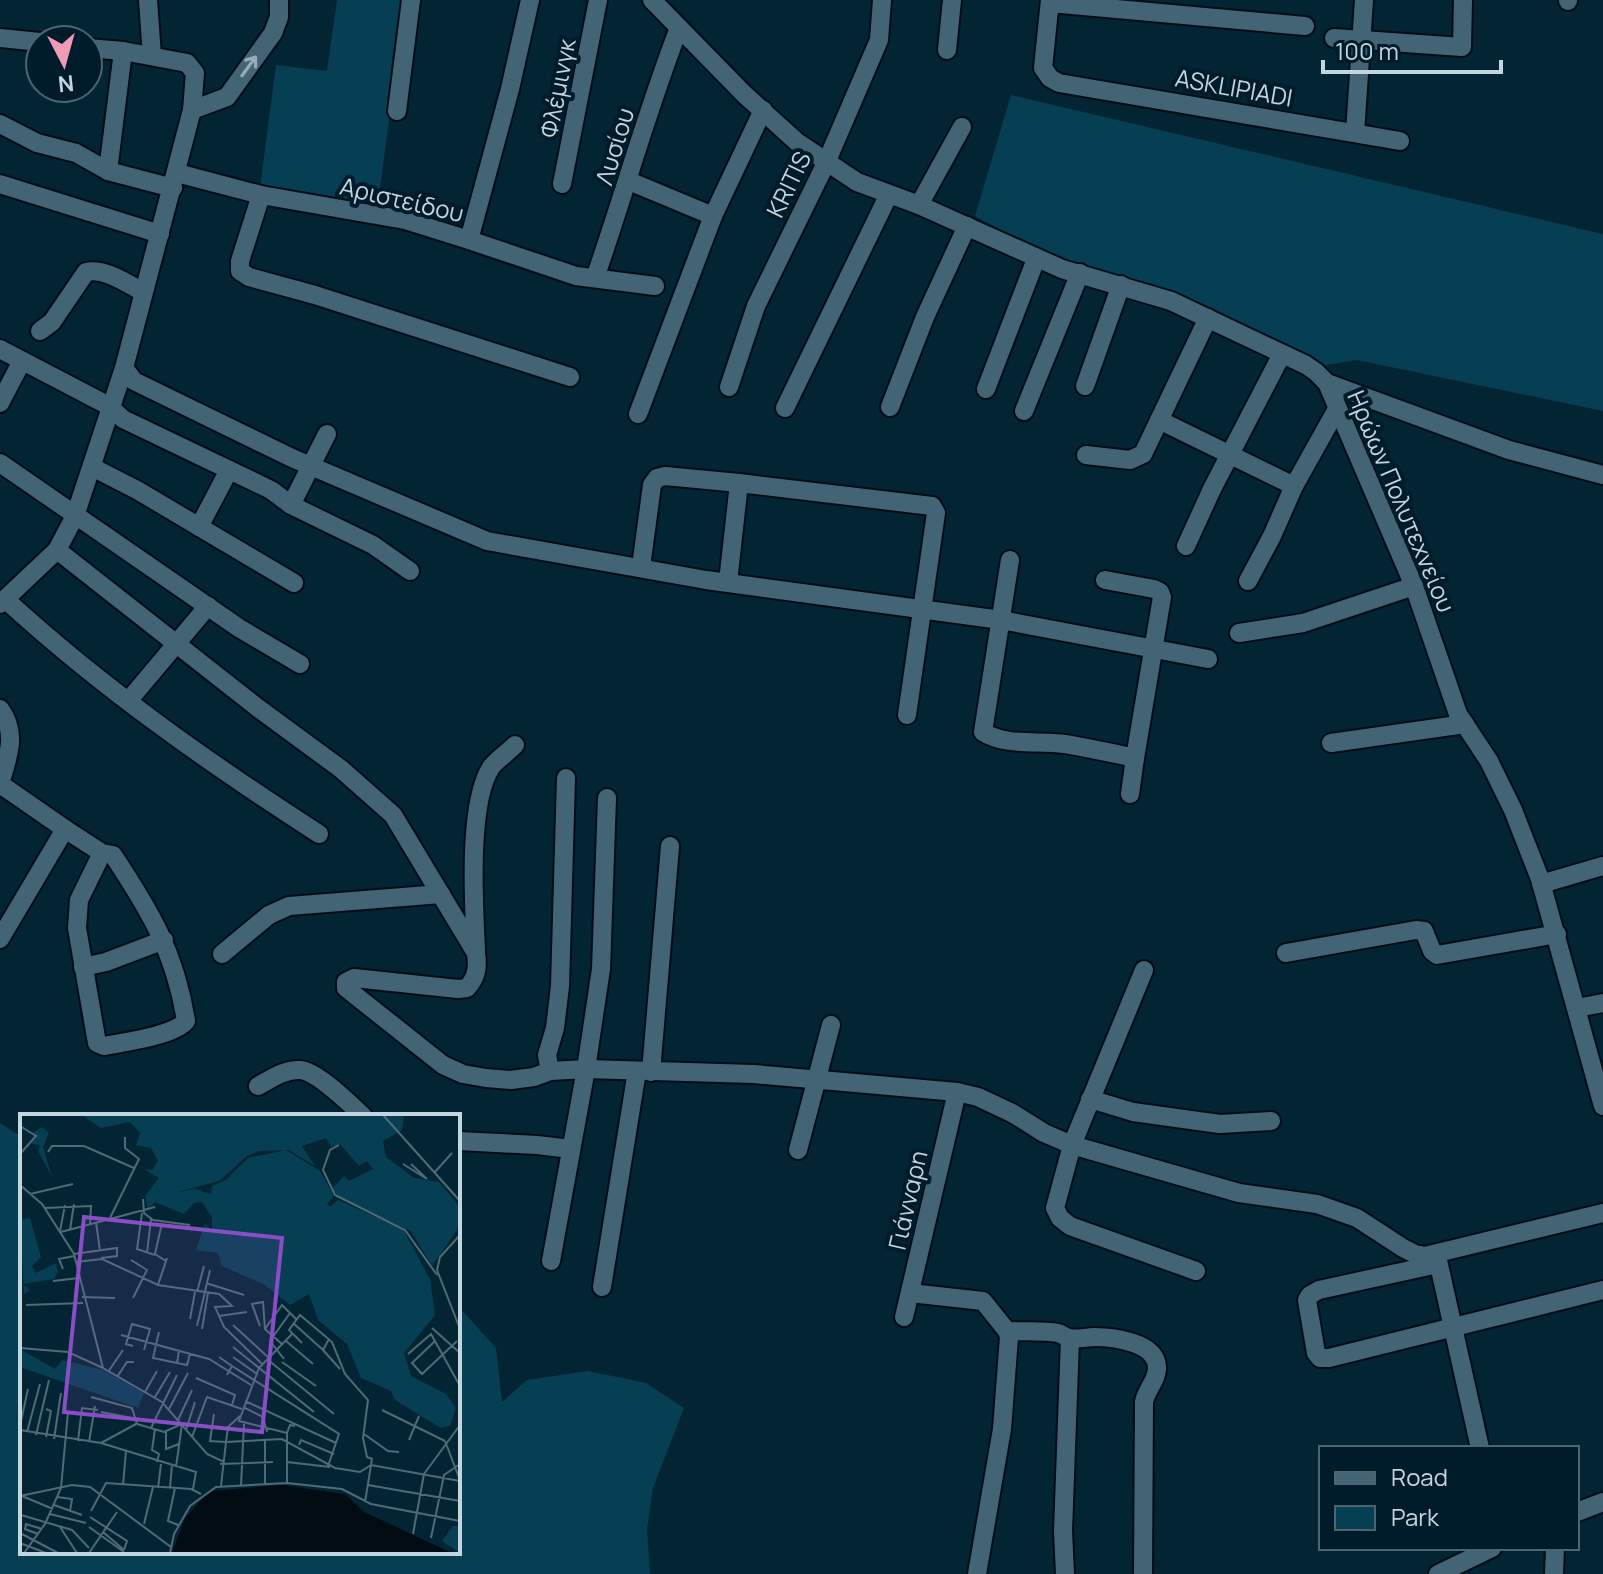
<svg xmlns="http://www.w3.org/2000/svg" width="1603" height="1574" viewBox="0 0 1603 1574" font-family="Manrope,sans-serif">
  <style>
    .green { fill: #063f54 }
    .lines { fill: none; stroke-linecap: round; stroke-linejoin: round }
    .minor-casing { stroke: #000d17; stroke-width: 22 }
    .minor { stroke: #436475; stroke-width: 18 }
    .oneway { stroke: #96adb9 }
    .labels { text-anchor: middle; dominant-baseline: central; stroke-width: 8; stroke-linejoin: round; paint-order: stroke }
    .street-label { font-size: 24px; fill: #c3d5de; stroke: #001b29 }
    .inset-road { fill: none; stroke: #506b77; stroke-width: 2 }
    .view { fill: #894ec5; fill-opacity: 0.15; stroke: #894ec5; stroke-width: 4 }
    .inset-edge { fill: none; stroke: #c3d5de; stroke-width: 4 }
  </style>
  <rect width="100%" height="100%" fill="#032533"/>
  <g class="green">
    <path d="M337 0H405L378 203 260 188 276 65 327 71Z"/>
    <path d="M1011 95 1603 234V411L1357 360 1326 365 1031 247 975 216Z"/>
    <path d="M0 1123 22 1137V1552H458V1306L496 1348 502 1402 527 1380 588 1371 646 1383 684 1408 653 1488 647 1529 650 1574H0Z"/>
  </g>
  <g class="lines">
    <defs>
      <g id="minor">
        <path d="M148 0 152 56"/>
        <path d="M652 0 744 94 797 142 857 182 919 205 1062 269 1171 301 1306 365 1316 372 1327 383 1414 586 1458 714 1489 761 1513 810 1540 879 1603 1106"/>
        <path d="M1050 0 1043 68 1050 78 1059 83 1400 141"/>
        <path d="M1568 1V0"/>
        <path d="M1050 3 1305 26"/>
        <path d="M0 38 40 42"/>
        <path d="M1334 38 1462 47 1463 0"/>
        <path d="M947 50 952 0"/>
        <path d="M192 110 227 97 273 33 279 17V0"/>
        <path d="M397 111 411 0"/>
        <path d="M0 124 37 143 76 153 108 171 173 188"/>
        <path d="M1355 133 1364 0"/>
        <path d="M108 171 123 51"/>
        <path d="M177 173 261 195 405 220 469 240 510 89 530 0"/>
        <path d="M629 181 713 216"/>
        <path d="M0 184 160 234"/>
        <path d="M562 184 598 0"/>
        <path d="M261 195 240 261V271L249 277 315 295 570 377"/>
        <path d="M919 205 962 127"/>
        <path d="M469 240 576 276 655 286"/>
        <path d="M595 278C624 195 647 110 679 28"/>
        <path d="M40 331 52 322 86 272C105 268 126 283 143 292"/>
        <path d="M0 349 109 406 123 419 271 490 291 505"/>
        <path d="M124 368 134 381 292 458 487 541 706 580 1001 620 1208 659"/>
        <path d="M1327 383 1509 450 1603 475"/>
        <path d="M1085 386 1121 285"/>
        <path d="M729 387 756 306 826 163 879 40 882 0"/>
        <path d="M986 389 1036 259"/>
        <path d="M0 403 22 361"/>
        <path d="M890 407 925 317 967 226"/>
        <path d="M785 408 889 194"/>
        <path d="M1024 411 1080 273"/>
        <path d="M638 414 713 216 763 110"/>
        <path d="M1159 420 1294 486"/>
        <path d="M327 434 291 505 373 545 410 571"/>
        <path d="M1086 455 1130 460 1143 454 1208 318"/>
        <path d="M0 463 239 628 300 664"/>
        <path d="M92 467 137 490 294 583"/>
        <path d="M739 483 932 506 936 513 907 715"/>
        <path d="M199 527 229 470"/>
        <path d="M1186 546 1212 489 1282 354"/>
        <path d="M57 550 258 708 341 769 393 815 476 953C478 967 477 977 467 988L458 989 354 978 346 982V988L443 1065 463 1074 486 1078 511 1080 534 1077 550 1071 586 1069 754 1074 957 1092 978 1097 1012 1113 1044 1133 1072 1145 1239 1193 1317 1204 1357 1218 1403 1248 1415 1254 1425 1256 1603 1213"/>
        <path d="M1010 560 983 732C1007 747 1039 740 1065 744 1088 748 1112 753 1135 758L1162 597 1160 592 1154 589 1105 580"/>
        <path d="M641 567 652 485 657 478 665 476 739 483 728 582"/>
        <path d="M1248 581 1272 536 1294 486 1337 409"/>
        <path d="M5 599C102 688 209 763 319 834"/>
        <path d="M0 604 57 550 75 516 124 368 192 110 195 73 187 63 123 51 88 48"/>
        <path d="M1239 633 1303 623 1414 586"/>
        <path d="M129 700 208 606"/>
        <path d="M0 709C18 733 8 757 0 784"/>
        <path d="M1331 743 1465 724"/>
        <path d="M0 784 65 829 0 939"/>
        <path d="M1130 794 1135 758"/>
        <path d="M65 829 102 853 79 900 77 928 97 1043 104 1046C124 1042 173 1036 186 1021 175 952 150 911 113 855L102 853"/>
        <path d="M1541 884 1603 866"/>
        <path d="M476 950C474 907 467 801 492 766 498 759 508 752 515 745"/>
        <path d="M1286 953 1416 930 1424 931 1432 951 1437 955 1557 934"/>
        <path d="M222 954 269 915 289 906 441 894"/>
        <path d="M83 967 106 962 164 940"/>
        <path d="M1144 970 1072 1145 1055 1208 1060 1218 1070 1226 1196 1271"/>
        <path d="M1577 1008 1603 1003"/>
        <path d="M550 1071 547 1055 555 1028 560 986 566 778"/>
        <path d="M651 1072 670 846"/>
        <path d="M258 1086C271 1079 285 1069 300 1070 317 1071 350 1104 363 1116"/>
        <path d="M1090 1099 1133 1112 1220 1124 1271 1121"/>
        <path d="M458 1141 537 1145 571 1149"/>
        <path d="M798 1150 831 1025"/>
        <path d="M1437 1256 1480 1448"/>
        <path d="M551 1261 586 1069 601 969 607 798"/>
        <path d="M1438 1264 1319 1290 1310 1295 1307 1300 1316 1353 1320 1358H1329L1603 1290"/>
        <path d="M602 1287 637 1071"/>
        <path d="M910 1293 983 1301 1007 1331 1009 1337 1002 1429 977 1574"/>
        <path d="M904 1317 957 1092"/>
        <path d="M1007 1331C1023 1332 1042 1330 1058 1333 1062 1334 1065 1337 1069 1338 1077 1340 1086 1337 1094 1337 1113 1337 1156 1342 1157 1367 1158 1379 1146 1390 1144 1402L1143 1574"/>
        <path d="M1577 1512 1603 1502"/>
        <path d="M1065 1574 1063 1531 1070 1339"/>
        <path d="M1438 1574 1492 1548"/>
        <path d="M1554 1574 1555 1548"/>
      </g>
    </defs>
    <use href="#minor" class="minor-casing"/>
    <use href="#minor" class="minor"/>
  </g>
  <defs><path id="oneway-shaft" d="M-6 0H5M1.5-3L5.5 0L1.5 3" fill="none" stroke-width="1.6" stroke-linecap="round" stroke-linejoin="round" transform="scale(2)"/></defs>
  <use class="oneway" href="#oneway-shaft" transform="translate(249 66) rotate(-54)"/>
  <g class="labels">
    <g class="street-label">
      <text transform="translate(1234 87) rotate(10)">ASKLIPIADI</text>
      <text transform="translate(557 88) rotate(-79)">Φλέμινγκ</text>
      <text transform="translate(614 146) rotate(-73)">Λυσίου</text>
      <text transform="translate(788 184) rotate(-64)">KRITIS</text>
      <text transform="translate(402 199) rotate(13)">Αριστείδου</text>
      <text transform="translate(1402 501) rotate(67)">Ηρώων Πολυτεχνείου</text>
      <text transform="translate(907 1200) rotate(-77)">Γιάνναρη</text>
    </g>
  </g>
  <g transform="translate(20 1114)">
    <rect width="440" height="440" fill="#032533"/>
    <path d="M62 1H384L382 16 363 27 366 43 394 64 419 68 440 93 437 116 412 152 391 117 319 84 312 75 324 62 329 67 353 55 347 47 339 52 320 30 311 33 306 24 282 32 295 52 269 36 239 37 227 42 199 67 154 79 175 75 191 80 192 72 206 66 228 44 266 36 300 57 314 82 307 90 310 93 318 86 383 115 410 165 415 201 384 239 391 262 426 280 436 294 430 312 421 314 375 286 371 277 341 264 327 230 298 206 289 180 270 191 245 171 202 152 198 139 176 136 185 110 192 116V103L182 88 174 89 164 100 135 88 128 95 125 82 139 64 124 55 132 56 138 47 131 34 116 31 120 19 110 8 81 14ZM22 13 29 19 23 33 32 63 18 37 20 31 12 30 14 18ZM10 104 21 143 12 152 16 159 36 149 38 158 34 165 3 170 10 176 4 180 0 106ZM0 235 35 255 42 246 83 256 124 279 118 294 0 253ZM433 412H440V439L422 427Z" fill="#063f54"/>
    <path d="M262 371 325 380 344 398 432 439H152L165 404 189 377Z" fill="#000b12"/>
    <path class="inset-road" d="M0 1H38M363 1 440 87M0 12 16 22 0 40M319 31 310 36 303 56 315 81 385 116 417 161M28 38 32 32H64L114 54M383 50 407 65 391 50M414 59 432 39M0 71 22 90 54 140 83 254 142 288 187 340 204 348M10 80 53 70M123 85 124 99 133 106 170 111M25 94 71 92 70 111M122 99 117 135 135 141M90 104 119 45 105 34V23M76 108 80 137M142 109 135 140 146 147M50 116 54 90M40 117 45 91M41 118 135 93M440 121 420 143 417 156 440 215M127 139 131 105M54 140 97 134V142L81 144M111 146 127 156 113 184M56 148 82 145 138 171 199 180 212 192 195 193 204 213 242 250M43 155 39 145 54 142M33 167 59 164M186 169 224 181M138 171 147 144M177 178 184 152M62 183 95 184M6 191 63 189M199 202 227 198M170 205 175 178M273 209 303 236 309 225M213 211 249 244M177 212 190 156M240 212 232 190 243 188 245 215M412 214 440 239M182 215 188 179M139 218 133 244 157 249M101 221 189 245 231 271M266 227 293 250M415 227 392 249 402 260 437 227M282 229 269 216 280 201 312 228 325 260 348 286 343 324 347 343 352 345 345 388M263 231 245 215 262 191 276 205M113 232 106 230 112 210 130 215 124 236M213 233 294 298M0 234 48 238 83 254M303 236 320 255M159 237 157 249 167 251 170 240M388 240 411 220 440 272M199 243 212 252 207 261M213 243 237 260M247 245 314 300M264 245 250 227 270 199M262 248 296 272M212 252 319 320 308 352M88 258 103 236M97 263 107 248H114M176 264 215 281 212 291M125 278 137 257M71 283 112 294 117 310M135 283 150 258M225 287 316 329M223 293 243 303 247 318M149 295 168 259M362 296 425 327M81 298 112 304M194 300 190 327 206 328 208 313 220 302M158 306 172 276M117 310 144 318 162 310M0 312 8 275M131 314 157 261M135 315 132 336 139 340 137 348M0 316 81 329 176 358 173 375M166 316 175 288M146 317V335L159 330M7 318 20 270M267 319 219 307 239 254 272 220M344 320 368 337 379 338M16 321 29 266M26 323 31 297 26 295M172 323 187 283 222 295M34 325 41 279M389 326 399 302M58 327 62 294 78 296M425 327 440 366M69 328 75 292M81 329 116 310M279 331 281 326 314 340M267 348 310 353M200 350 253 348M156 353 162 310M404 360 440 311M267 369V319L270 311 275 312M245 370V326M103 371 106 337M221 371 224 310M348 371 440 387M201 372 206 328 262 325 315 354 340 358 351 351 440 367M138 374 141 350M150 374 152 350M155 374 148 407 158 411M0 382 52 371 70 373 151 433M2 382 33 395M37 383 52 385 50 397M34 391 62 401M71 397 86 369 171 375 181 380M30 400 66 409M1 401 52 416 69 434M70 403 107 427 104 436M124 410 133 373M40 413 57 439M69 413 104 438M83 418 104 436M0 419 38 439M18 420 5 415 6 410 22 415M393 420 404 360M411 424 424 361 440 350M0 429 26 439M4 439 25 410 41 374 48 298M69 439 97 398M150 439 154 420 170 392 196 373 267 369 322 375 351 390 440 407"/>
    <path class="view" d="M64 103 262 124 242 318 44 298Z"/>
    <rect width="440" height="440" class="inset-edge"/>
  </g>
  <rect x="1319" y="1446" width="260" height="104" fill="#001b29" stroke="#4e6571" stroke-width="2"/>
  <rect x="1335" y="1472" width="40" height="12" fill="#436475" stroke="#4e6571" stroke-width="2"/>
  <text x="1391" y="1486" font-size="24" fill="#c3d5de">Road</text>
  <rect x="1335" y="1506" width="40" height="24" fill="#063f54" stroke="#4e6571" stroke-width="2"/>
  <text x="1391" y="1526" font-size="24" fill="#c3d5de">Park</text>
  <g transform="translate(64 64) rotate(174)"><circle r="38" fill="#001b29" stroke="#4e6571" stroke-width="2"/>
  <path d="M0-6L14 30L0 20L-14 30Z" fill="#f09ab5"/>
  <text y="-12" font-size="22" font-weight="bold" text-anchor="middle" fill="#c3d5de">N</text>
  </g>
  <path d="M1323 60v12h178v-12" fill="none" stroke="#c3d5de" stroke-width="4"/>
  <text x="1335" y="60" font-size="24" fill="#c3d5de" stroke="#001b29" stroke-width="6" paint-order="stroke">100 m</text>
</svg>
